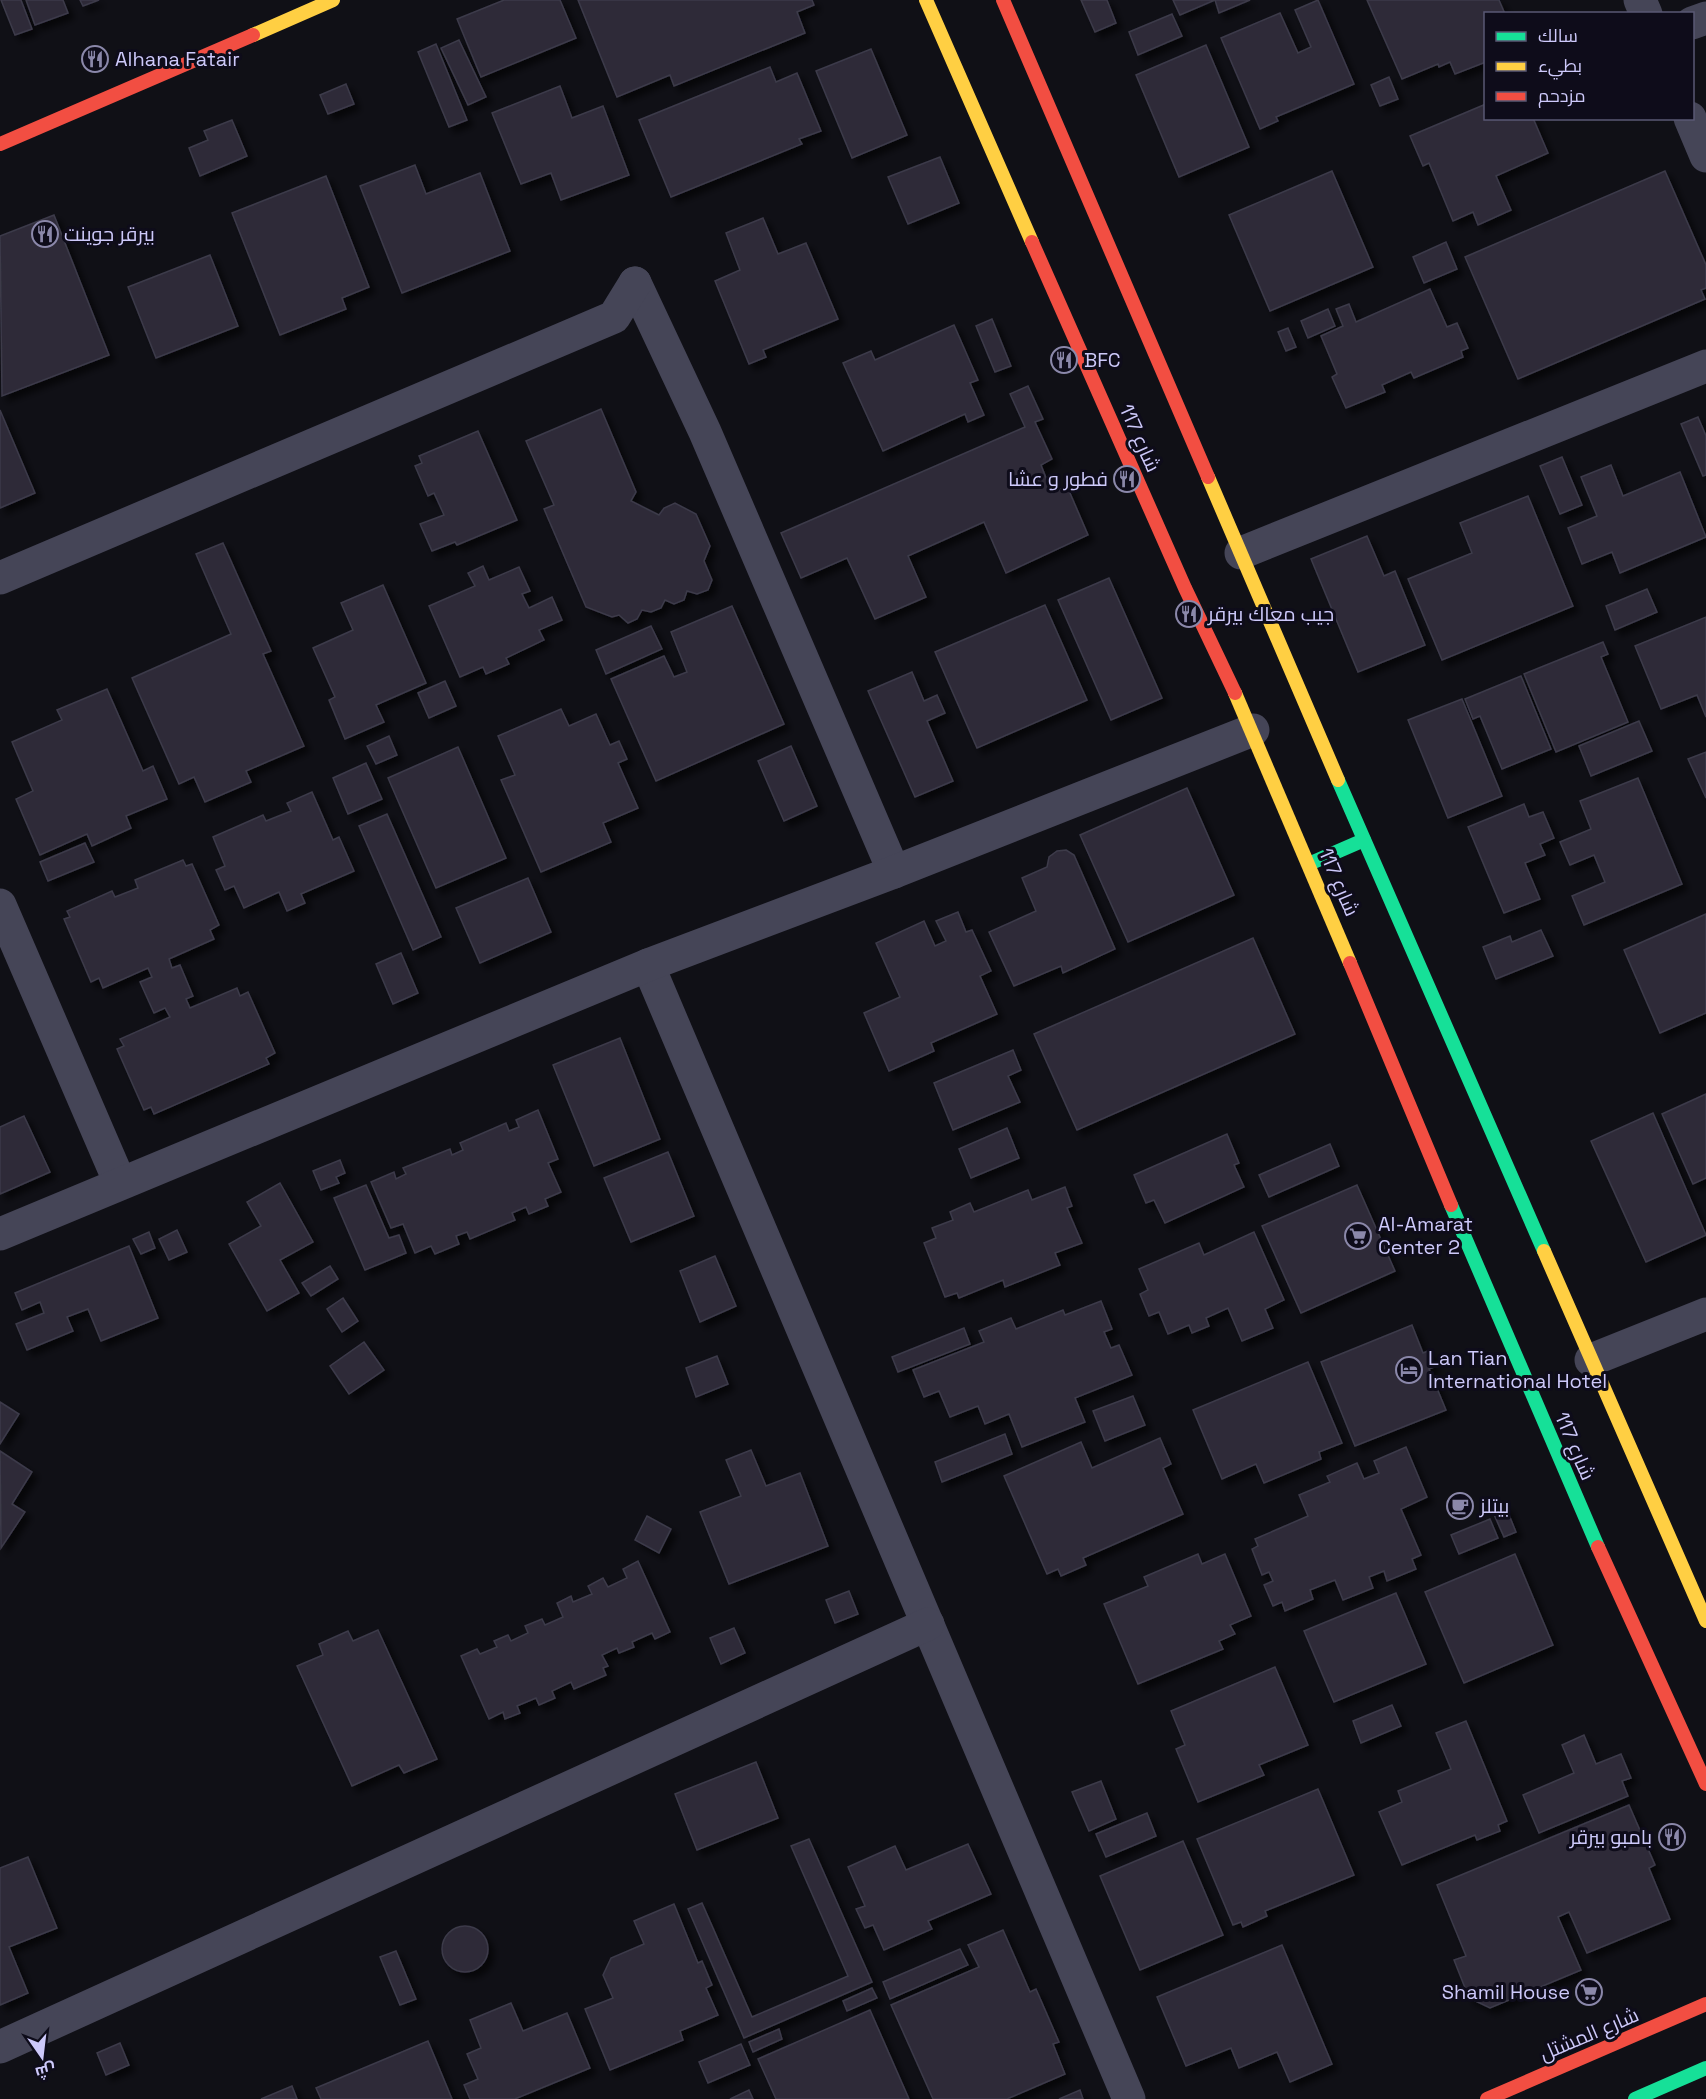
<svg xmlns="http://www.w3.org/2000/svg" width="1706" height="2099" viewBox="0 0 1706 2099" font-family="'Space Grotesk',Cairo,sans-serif">
  <style>
    .building { fill: #2e2c39; stroke: #3c3a4a; stroke-width: 1.5; filter: url(#shadow) }
    .lines { fill: none; stroke-linecap: round; stroke-linejoin: round }
    .street { stroke: #454557; stroke-width: 33 }
    .fast { stroke: #16e098; stroke-width: 14 }
    .slow { stroke: #ffcf43; stroke-width: 14 }
    .jam { stroke: #f24e42; stroke-width: 14 }
    .labels { text-anchor: middle; dominant-baseline: central; stroke-width: 6; stroke-linejoin: round; paint-order: stroke }
    .poi-label { font-size: 20px; fill: #cdc9fa; stroke: #0e0c1a; text-anchor: start }
    .street-label { font-size: 20px; fill: #cdc9fa; stroke: #0e0c1a }
  </style>
  <defs>
    <filter id="shadow"><feDropShadow dx="5.5" dy="5.5" stdDeviation="3" flood-color="#0009"/></filter>
  </defs>
  <rect width="100%" height="100%" fill="#101016"/>
  <g class="building">
    <path d="M1 0H21L32 29 15 35Z"/>
    <path d="M26 0H63L68 13 35 25Z"/>
    <path d="M80 0H99L83 6Z"/>
    <path d="M504 0H560L576 38 481 77 457 19Z"/>
    <path d="M578 0H812L814 5 797 12 805 33 674 86 670 75 617 97Z"/>
    <path d="M1081 0H1107L1116 23 1095 32Z"/>
    <path d="M1173 0H1215L1180 15Z"/>
    <path d="M1215 0H1250L1219 13Z"/>
    <path d="M1318 0 1354 84 1276 117 1278 121 1260 129 1221 38 1280 13 1298 53 1311 47 1295 10Z"/>
    <path d="M1367 0H1499L1505 14H1486V62L1455 74 1450 62 1439 67 1438 64 1402 79Z"/>
    <path d="M1172 14 1182 36 1138 55 1129 32Z"/>
    <path d="M459 40 486 97 468 105 441 48Z"/>
    <path d="M436 44 467 120 449 127 418 52Z"/>
    <path d="M1206 45 1249 147 1179 177 1136 75Z"/>
    <path d="M871 49 907 135 852 158 816 71Z"/>
    <path d="M770 67 776 82 797 73 821 131 799 139 802 144 671 197 639 120Z"/>
    <path d="M1389 77 1398 99 1380 106 1371 85Z"/>
    <path d="M346 84 354 104 328 114 320 95Z"/>
    <path d="M560 86 572 118 603 106 629 175 561 200 551 173 521 184 492 113Z"/>
    <path d="M1486 104V118H1533L1548 153 1496 176 1511 210 1478 225 1473 212 1453 221 1429 163 1423 166 1410 136Z"/>
    <path d="M232 120 247 156 200 176 189 148 208 140 204 131Z"/>
    <path d="M940 157 959 203 908 224 888 177Z"/>
    <path d="M415 165 426 194 480 173 510 251 402 293 360 186Z"/>
    <path d="M1332 171 1373 267 1270 311 1229 215Z"/>
    <path d="M1665 171 1706 265V288L1701 290 1705 299 1518 379 1465 257Z"/>
    <path d="M326 176 369 287 342 298 346 309 280 335 232 213Z"/>
    <path d="M54 215 109 355 2 396 0 236Z"/>
    <path d="M763 218 778 254 806 243 838 319 763 350 766 357 749 364 715 281 740 270 726 233Z"/>
    <path d="M1446 242 1457 269 1424 283 1413 257Z"/>
    <path d="M210 255 238 326 156 358 128 287Z"/>
    <path d="M1430 289 1447 327 1457 323 1468 348 1461 351 1463 357 1414 378 1411 372 1382 385 1385 392 1346 408 1332 377 1337 374 1321 336 1343 326 1336 309 1349 304 1356 322Z"/>
    <path d="M1328 309 1335 326 1308 338 1301 321Z"/>
    <path d="M992 319 1011 366 995 372 976 326Z"/>
    <path d="M954 325 978 380 970 383 984 415 968 422 965 414 883 451 843 363 871 351 875 360Z"/>
    <path d="M1288 328 1296 347 1286 351 1278 332Z"/>
    <path d="M1028 386 1043 419 1035 422 1052 459 1041 465 1052 493 1067 486 1088 535 1006 573 984 522 908 556 926 597 875 619 847 558 801 578 781 533 1025 427 1010 394Z"/>
    <path d="M601 409 636 492 631 501 659 515 664 508 675 503 696 514 710 546 704 561 712 580 708 590 697 594 687 591 684 600 674 604 665 600 661 608 651 612 642 610 637 619 628 623 619 615 612 617 586 607 544 509 554 505 526 441Z"/>
    <path d="M0 410 35 493 0 508Z"/>
    <path d="M1698 417 1706 436V475L1703 476 1681 424Z"/>
    <path d="M478 431 517 520 457 545 455 542 432 551 420 524 444 515 434 493 428 496 415 466 422 463 419 456Z"/>
    <path d="M1562 457 1582 505 1560 514 1540 466Z"/>
    <path d="M1611 465 1623 496 1680 472 1706 537 1620 573 1612 552 1582 564 1568 528 1597 516 1581 477Z"/>
    <path d="M1528 496 1573 606 1442 660 1408 579 1472 553 1460 523Z"/>
    <path d="M1367 536 1384 576 1395 571 1425 645 1358 672 1311 559Z"/>
    <path d="M223 543 271 651 263 654 304 746 246 771 251 782 205 802 194 777 179 784 132 678 231 634 196 554Z"/>
    <path d="M483 566 489 580 519 567 530 591 522 594 529 608 552 597 562 620 539 630 544 640 506 658 509 664 486 674 483 667 460 677 429 606 475 586 468 573Z"/>
    <path d="M1109 578 1162 698 1111 720 1058 600Z"/>
    <path d="M383 585 426 683 376 705 384 722 345 739 329 700 335 697 313 648 353 630 341 603Z"/>
    <path d="M1647 589 1657 612 1615 630 1606 606Z"/>
    <path d="M1045 605 1087 700 977 748 935 652Z"/>
    <path d="M732 606 784 724 656 781 611 679 664 656 674 677 687 672 671 632Z"/>
    <path d="M1706 617V717L1697 695 1661 709 1635 646Z"/>
    <path d="M651 626 662 649 606 674 596 650Z"/>
    <path d="M1603 642 1608 654 1601 657 1628 722 1556 752 1524 674Z"/>
    <path d="M912 672 924 701 937 695 945 713 927 721 953 781 915 797 868 691Z"/>
    <path d="M1521 676 1551 749 1502 769 1480 716 1473 719 1465 699Z"/>
    <path d="M445 681 456 706 429 718 418 693Z"/>
    <path d="M107 689 143 771 153 766 167 799 126 816 131 828 92 846 87 834 40 855 16 799 33 791 12 742 62 720 57 710Z"/>
    <path d="M1462 699 1502 796 1448 818 1408 720Z"/>
    <path d="M561 709 569 726 596 714 610 745 619 741 627 759 618 763 638 808 603 823 611 842 541 872 501 780 515 775 498 736Z"/>
    <path d="M1639 721 1652 751 1591 776 1579 746Z"/>
    <path d="M389 736 397 755 376 764 367 746Z"/>
    <path d="M791 746 817 806 784 821 758 761Z"/>
    <path d="M458 747 506 858 436 888 388 778Z"/>
    <path d="M1706 752V798L1688 759Z"/>
    <path d="M366 763 382 799 348 814 333 778Z"/>
    <path d="M1638 778 1682 884 1584 925 1572 896 1605 882 1594 855 1570 865 1560 842 1591 829 1580 801Z"/>
    <path d="M1187 788 1234 895 1128 942 1080 835Z"/>
    <path d="M312 792 333 840 339 837 354 871 301 894 305 903 287 911 279 892 244 908 234 886 225 890 216 870 225 866 213 837 263 815 266 821 291 811 287 803Z"/>
    <path d="M1524 804 1529 817 1543 812 1554 838 1540 844 1545 855 1525 863 1540 899 1504 913 1468 827Z"/>
    <path d="M387 814 441 937 413 950 359 826Z"/>
    <path d="M85 843 94 862 48 881 40 862Z"/>
    <path d="M1066 850 1074 855 1115 949 1063 973 1061 966 1014 986 989 932 1036 911 1022 878 1047 867 1049 857 1057 851Z"/>
    <path d="M183 860 186 866 192 864 219 925 210 930 214 939 169 959 172 968 180 965 193 996 186 999 190 1008 237 988 240 996 248 992 275 1053 266 1058 269 1064 154 1114 151 1107 144 1110 117 1049 124 1046 120 1039 170 1017 165 1008 154 1013 140 982 152 977 148 968 103 988 99 978 91 982 64 919 70 917 67 911 112 891 115 897 138 888 135 880Z"/>
    <path d="M528 878 551 932 480 963 456 908Z"/>
    <path d="M958 912 966 932 972 930 991 971 980 976 997 1014 931 1043 934 1051 889 1071 864 1013 900 997 876 943 924 921 935 946 946 941 936 921Z"/>
    <path d="M1706 914V1013L1660 1033 1624 950Z"/>
    <path d="M1541 930 1553 956 1496 979 1483 947 1510 936 1512 942Z"/>
    <path d="M1253 938 1295 1034 1077 1130 1034 1034Z"/>
    <path d="M401 953 418 993 393 1004 376 964Z"/>
    <path d="M620 1038 660 1139 594 1166 553 1065Z"/>
    <path d="M1013 1050 1021 1070 1008 1076 1020 1102 953 1130 934 1083Z"/>
    <path d="M1706 1094V1178L1693 1184 1662 1114Z"/>
    <path d="M538 1110 558 1159 548 1163 561 1192 545 1199 548 1206 529 1214 526 1207 512 1213 515 1220 470 1239 467 1232 456 1236 459 1244 435 1254 431 1246 415 1253 403 1224 391 1228 371 1182 394 1172 396 1179 406 1174 403 1168 450 1149 452 1155 463 1150 460 1143 506 1123 509 1131 519 1127 516 1120Z"/>
    <path d="M1653 1113 1706 1235 1646 1262 1591 1141Z"/>
    <path d="M24 1116 50 1172 0 1194V1127Z"/>
    <path d="M1007 1128 1019 1158 971 1178 959 1149Z"/>
    <path d="M1227 1134 1239 1163 1234 1165 1244 1187 1165 1223 1154 1200 1146 1203 1134 1175Z"/>
    <path d="M1330 1144 1339 1166 1269 1197 1259 1175Z"/>
    <path d="M668 1152 694 1216 631 1242 604 1178Z"/>
    <path d="M340 1160 345 1173 336 1177 339 1183 321 1190 313 1171Z"/>
    <path d="M280 1183 313 1242 280 1260 299 1293 267 1311 229 1244 261 1226 247 1202Z"/>
    <path d="M366 1185 389 1238 399 1235 406 1253 365 1270 334 1198Z"/>
    <path d="M1357 1185 1395 1271 1301 1313 1262 1226Z"/>
    <path d="M1065 1187 1072 1206 1067 1208 1082 1243 1055 1253 1060 1265 1005 1287 1003 1280 959 1298 957 1293 945 1297 924 1243 936 1238 932 1228 953 1220 950 1212 970 1203 974 1212 1028 1190 1032 1200Z"/>
    <path d="M177 1230 187 1252 169 1260 159 1239Z"/>
    <path d="M149 1232 155 1248 141 1254 133 1239Z"/>
    <path d="M1254 1232 1284 1300 1265 1309 1273 1328 1242 1341 1228 1308 1206 1318 1209 1326 1192 1333 1189 1325 1168 1334 1159 1312 1149 1316 1140 1294 1148 1290 1139 1269 1199 1243 1204 1255Z"/>
    <path d="M129 1246 158 1318 101 1341 88 1309 67 1317 73 1331 27 1350 16 1324 44 1313 40 1302 22 1310 15 1293Z"/>
    <path d="M715 1256 736 1306 700 1322 680 1271Z"/>
    <path d="M330 1266 338 1279 311 1296 302 1283Z"/>
    <path d="M343 1298 358 1321 342 1332 327 1309Z"/>
    <path d="M1101 1301 1112 1329 1104 1332 1111 1348 1119 1345 1132 1375 1075 1398 1085 1422 1022 1447 1009 1414 985 1424 978 1406 950 1417 939 1391 924 1397 913 1370 984 1342 979 1331 1011 1318 1016 1329 1063 1310 1065 1315Z"/>
    <path d="M1412 1325 1423 1353 1428 1351 1434 1367 1429 1369 1446 1410 1355 1446 1321 1362Z"/>
    <path d="M964 1328 970 1344 898 1372 892 1357Z"/>
    <path d="M364 1342 384 1370 349 1394 330 1366Z"/>
    <path d="M717 1356 728 1384 696 1397 686 1368Z"/>
    <path d="M1308 1362 1342 1443 1319 1452 1321 1459 1264 1483 1256 1464 1222 1479 1193 1410Z"/>
    <path d="M1133 1396 1145 1425 1105 1441 1093 1411Z"/>
    <path d="M0 1402 19 1414 0 1444Z"/>
    <path d="M1005 1434 1012 1454 942 1482 935 1462Z"/>
    <path d="M1160 1438 1171 1464 1163 1468 1183 1514 1083 1558 1086 1565 1061 1576 1058 1569 1047 1574 1004 1476 1081 1442 1092 1468Z"/>
    <path d="M1406 1447 1427 1497 1401 1509 1421 1555 1412 1559 1416 1569 1387 1581 1384 1571 1369 1577 1373 1588 1343 1600 1335 1580 1310 1590 1313 1599 1285 1611 1282 1602 1273 1606 1264 1585 1273 1581 1269 1572 1262 1575 1252 1549 1258 1546 1255 1539 1308 1516 1299 1495 1330 1482 1327 1476 1357 1463 1364 1479 1379 1473 1374 1461Z"/>
    <path d="M751 1450 766 1486 800 1473 828 1546 729 1584 700 1512 741 1496 726 1460Z"/>
    <path d="M0 1451 32 1472 12 1504 25 1512 1 1548Z"/>
    <path d="M1505 1505 1516 1532 1504 1537 1492 1510Z"/>
    <path d="M647 1516 671 1529 659 1553 635 1540Z"/>
    <path d="M1490 1519 1498 1538 1459 1554 1451 1535Z"/>
    <path d="M1198 1554 1202 1564 1225 1554 1251 1616 1230 1625 1235 1634 1219 1641 1223 1649 1138 1684 1104 1604 1148 1586 1144 1577Z"/>
    <path d="M1515 1554 1553 1645 1464 1683 1425 1592Z"/>
    <path d="M638 1561 670 1632 655 1639 652 1633 632 1642 634 1647 619 1653 617 1648 602 1655 608 1666 603 1668 606 1675 574 1689 571 1682 552 1691 555 1698 539 1705 536 1698 517 1706 520 1713 505 1719 503 1712 489 1719 461 1656 477 1649 480 1654 497 1647 494 1641 508 1635 511 1641 528 1633 525 1626 542 1619 545 1625 563 1617 557 1603 571 1596 573 1602 592 1594 588 1586 603 1578 608 1587 627 1578 623 1569Z"/>
    <path d="M849 1591 858 1614 835 1623 826 1600Z"/>
    <path d="M1396 1593 1426 1664 1334 1702 1304 1631Z"/>
    <path d="M734 1628 745 1653 721 1664 710 1638Z"/>
    <path d="M378 1630 437 1759 404 1773 399 1765 352 1786 297 1666 323 1655 319 1644 348 1631 353 1641Z"/>
    <path d="M1275 1667 1308 1745 1259 1765 1264 1775 1198 1802 1176 1749 1185 1745 1171 1711Z"/>
    <path d="M1392 1705 1401 1726 1361 1743 1353 1721Z"/>
    <path d="M1466 1721 1507 1821 1498 1825 1500 1831 1477 1840 1475 1835 1402 1865 1379 1812 1402 1802 1398 1791 1451 1769 1436 1733Z"/>
    <path d="M1584 1735 1596 1764 1621 1754 1631 1778 1622 1781 1628 1796 1539 1833 1523 1795 1574 1773 1562 1745Z"/>
    <path d="M756 1762 778 1818 697 1850 675 1794Z"/>
    <path d="M1101 1781 1116 1819 1089 1831 1072 1792Z"/>
    <path d="M1318 1789 1354 1875 1265 1911 1267 1916 1243 1927 1241 1922 1233 1925 1197 1839Z"/>
    <path d="M1629 1805 1655 1865 1649 1868 1670 1919 1587 1953 1569 1912 1558 1917 1581 1970 1490 2008 1469 1998 1454 1960 1466 1956 1437 1885Z"/>
    <path d="M1147 1813 1156 1836 1106 1857 1096 1834Z"/>
    <path d="M809 1839 872 1982 744 2038 688 1909 702 1903 752 2017 848 1976 791 1846Z"/>
    <path d="M1183 1841 1223 1935 1140 1970 1100 1876Z"/>
    <path d="M968 1844 991 1894 928 1921 932 1929 884 1950 873 1925 865 1928 856 1909 865 1906 848 1867 895 1846 906 1870Z"/>
    <path d="M28 1857 57 1928 9 1947 28 1993 0 2005V1868Z"/>
    <path d="M674 1904 698 1963 702 1961 712 1985 706 1988 718 2015 680 2031 683 2040 610 2070 585 2009 613 1998 603 1975 611 1958 644 1944 634 1921Z"/>
    <circle cx="465" cy="1949" r="23"/>
    <path d="M1003 1930 1030 1992 1036 1989 1059 2042 1053 2044 1065 2074 1007 2099H933L891 2005 979 1967 968 1945Z"/>
    <path d="M1282 1945 1332 2064 1290 2082 1277 2052 1239 2068 1231 2048 1186 2066 1157 1997Z"/>
    <path d="M960 1949 968 1965 890 1999 883 1982Z"/>
    <path d="M396 1951 416 1999 400 2005 380 1957Z"/>
    <path d="M872 1988 877 1998 847 2011 843 2001Z"/>
    <path d="M511 2003 523 2031 567 2013 590 2068 515 2099H470L464 2085 478 2079 467 2054 481 2048 470 2020Z"/>
    <path d="M870 2010 909 2099H776L758 2059Z"/>
    <path d="M779 2029 782 2039 753 2052 749 2042Z"/>
    <path d="M428 2041 452 2099H321L316 2088Z"/>
    <path d="M120 2043 129 2065 106 2075 97 2053Z"/>
    <path d="M741 2044 750 2065 708 2083 699 2062Z"/>
    <path d="M292 2086 297 2099H261Z"/>
    <path d="M749 2090 753 2099H730Z"/>
    <path d="M1080 2090 1083 2099H1059Z"/>
  </g>
  <g class="lines">
    <g class="street">
      <path d="M1640 0 1646 14"/>
      <path d="M1692 23 1706 18"/>
      <path d="M1690 118 1706 156"/>
      <path d="M635 283 705 432 894 872"/>
      <path d="M1241 553 1706 366"/>
      <path d="M0 578 614 317 635 283"/>
      <path d="M0 905 120 1183"/>
      <path d="M648 965 1129 2099"/>
      <path d="M0 1234 648 965 894 872 1253 730"/>
      <path d="M1591 1360 1706 1314"/>
      <path d="M0 2047 928 1624"/>
    </g>
    <g class="fast">
      <path d="M1338 780 1544 1251"/>
      <path d="M1311 863 1364 840"/>
      <path d="M1451 1205 1598 1547"/>
      <path d="M1635 2099 1706 2068"/>
    </g>
    <g class="slow">
      <path d="M926 0 1032 242"/>
      <path d="M253 35 333 0"/>
      <path d="M1208 477 1338 780"/>
      <path d="M1235 693 1350 963"/>
      <path d="M1544 1251 1706 1621"/>
    </g>
    <g class="jam">
      <path d="M1003 0 1208 477"/>
      <path d="M0 144 253 35"/>
      <path d="M1032 242 1185 588 1235 693"/>
      <path d="M1350 963 1451 1205"/>
      <path d="M1598 1547 1706 1784"/>
      <path d="M1487 2099 1706 2004"/>
    </g>
  </g>
  <defs>
    <symbol id="restaurant-ring" viewBox="-11 -11 22 22"><circle r="9.5" fill="#0e0c1a" stroke="#8b88aa" stroke-width="1.5"/><path d="M-5-6h1v4h1v-4h1v4h1v-4h1v5L-1.5 .5V6h-2V.5L-5-1ZM5-6V6H3V1.5H1.5Q1.5-4 5-6Z" fill="#8b88aa"/></symbol>
    <symbol id="supermarket-ring" viewBox="-11 -11 22 22"><circle r="9.5" fill="#0e0c1a" stroke="#8b88aa" stroke-width="1.5"/><path d="M-6-5.5h2.5l.6 2H6L4.5 2H-2.5L-4.4-4H-6ZM-1.5 3.2a1.3 1.3 0 1 0 .1 0ZM3 3.2a1.3 1.3 0 1 0 .1 0Z" fill="#8b88aa"/></symbol>
    <symbol id="hotel-ring" viewBox="-11 -11 22 22"><circle r="9.5" fill="#0e0c1a" stroke="#8b88aa" stroke-width="1.5"/><path d="M-6-4.5h1.5V1H6V5H4.5V3h-9V5H-6ZM-4 0a1.8 1.8 0 1 1 3.6 0ZM.5 0V-2.5h3Q6-2.5 6 0Z" fill="#8b88aa"/></symbol>
    <symbol id="cafe-ring" viewBox="-11 -11 22 22"><circle r="9.5" fill="#0e0c1a" stroke="#8b88aa" stroke-width="1.5"/><path d="M-5.5-4.5H6V0H3Q3 3.5 0 3.5H-2.5Q-5.5 3.5-5.5 0ZM3-3.2v2h1.7v-2ZM-6 4.5H4V6H-6Z" fill="#8b88aa"/></symbol>
  </defs>
  <g fill-rule="evenodd">
    <use href="#restaurant-ring" x="80" y="44" width="30" height="30"/>
    <use href="#restaurant-ring" x="30" y="219" width="30" height="30"/>
    <use href="#restaurant-ring" x="1049" y="345" width="30" height="30"/>
    <use href="#restaurant-ring" x="1112" y="464" width="30" height="30"/>
    <use href="#restaurant-ring" x="1174" y="599" width="30" height="30"/>
    <use href="#supermarket-ring" x="1343" y="1221" width="30" height="30"/>
    <use href="#hotel-ring" x="1394" y="1355" width="30" height="30"/>
    <use href="#cafe-ring" x="1445" y="1491" width="30" height="30"/>
    <use href="#restaurant-ring" x="1657" y="1822" width="30" height="30"/>
    <use href="#supermarket-ring" x="1574" y="1977" width="30" height="30"/>
  </g>
  <g class="labels">
    <g class="poi-label">
      <text x="115" y="59">Alhana Fatair</text>
      <text x="64" y="234">بيرقر جوينت</text>
      <text x="1084" y="360">BFC</text>
      <text x="1108" y="479" text-anchor="end">فطور و عشا</text>
      <text x="1208" y="614">جيب معاك بيرقر</text>
      <text x="1378" y="1224">Al-Amarat<tspan x="1378" dy="23">Center 2</tspan></text>
      <text x="1428" y="1358">Lan Tian<tspan x="1428" dy="23">International Hotel</tspan></text>
      <text x="1480" y="1506">بيتلز</text>
      <text x="1652" y="1837" text-anchor="end">بامبو بيرقر</text>
      <text x="1570" y="1992" text-anchor="end">Shamil House</text>
    </g>
    <g class="street-label">
      <text transform="translate(1140 438) rotate(66)">شارع 117</text>
      <text transform="translate(1339 882) rotate(67)">شارع 117</text>
      <text transform="translate(1575 1446) rotate(67)">شارع 117</text>
      <text transform="translate(1589 2034) rotate(-23)">شارع المشتل</text>
    </g>
  </g>
  <rect x="1484" y="12" width="210" height="108" fill="#0e0c1a" stroke="#5a5874" stroke-width="1.5"/>
  <rect x="1496" y="32" width="30" height="9" fill="#16e098" stroke="#5a5874" stroke-width="1.5"/>
  <text x="1538" y="42" font-size="18" fill="#cdc9fa">سالك</text>
  <rect x="1496" y="62" width="30" height="9" fill="#ffcf43" stroke="#5a5874" stroke-width="1.5"/>
  <text x="1538" y="72" font-size="18" fill="#cdc9fa">بطيء</text>
  <rect x="1496" y="92" width="30" height="9" fill="#f24e42" stroke="#5a5874" stroke-width="1.5"/>
  <text x="1538" y="102" font-size="18" fill="#cdc9fa">مزدحم</text>
  <g transform="translate(42 2057) rotate(166)" stroke="#0e0c1a" stroke-width="4.5" paint-order="stroke">
  <path d="M0-4.5L10 22L0 15L-10 22Z" fill="#cdc9fa"/>
  <text y="-9" font-size="16" font-weight="bold" text-anchor="middle" fill="#cdc9fa">ش</text>
  </g>
</svg>
